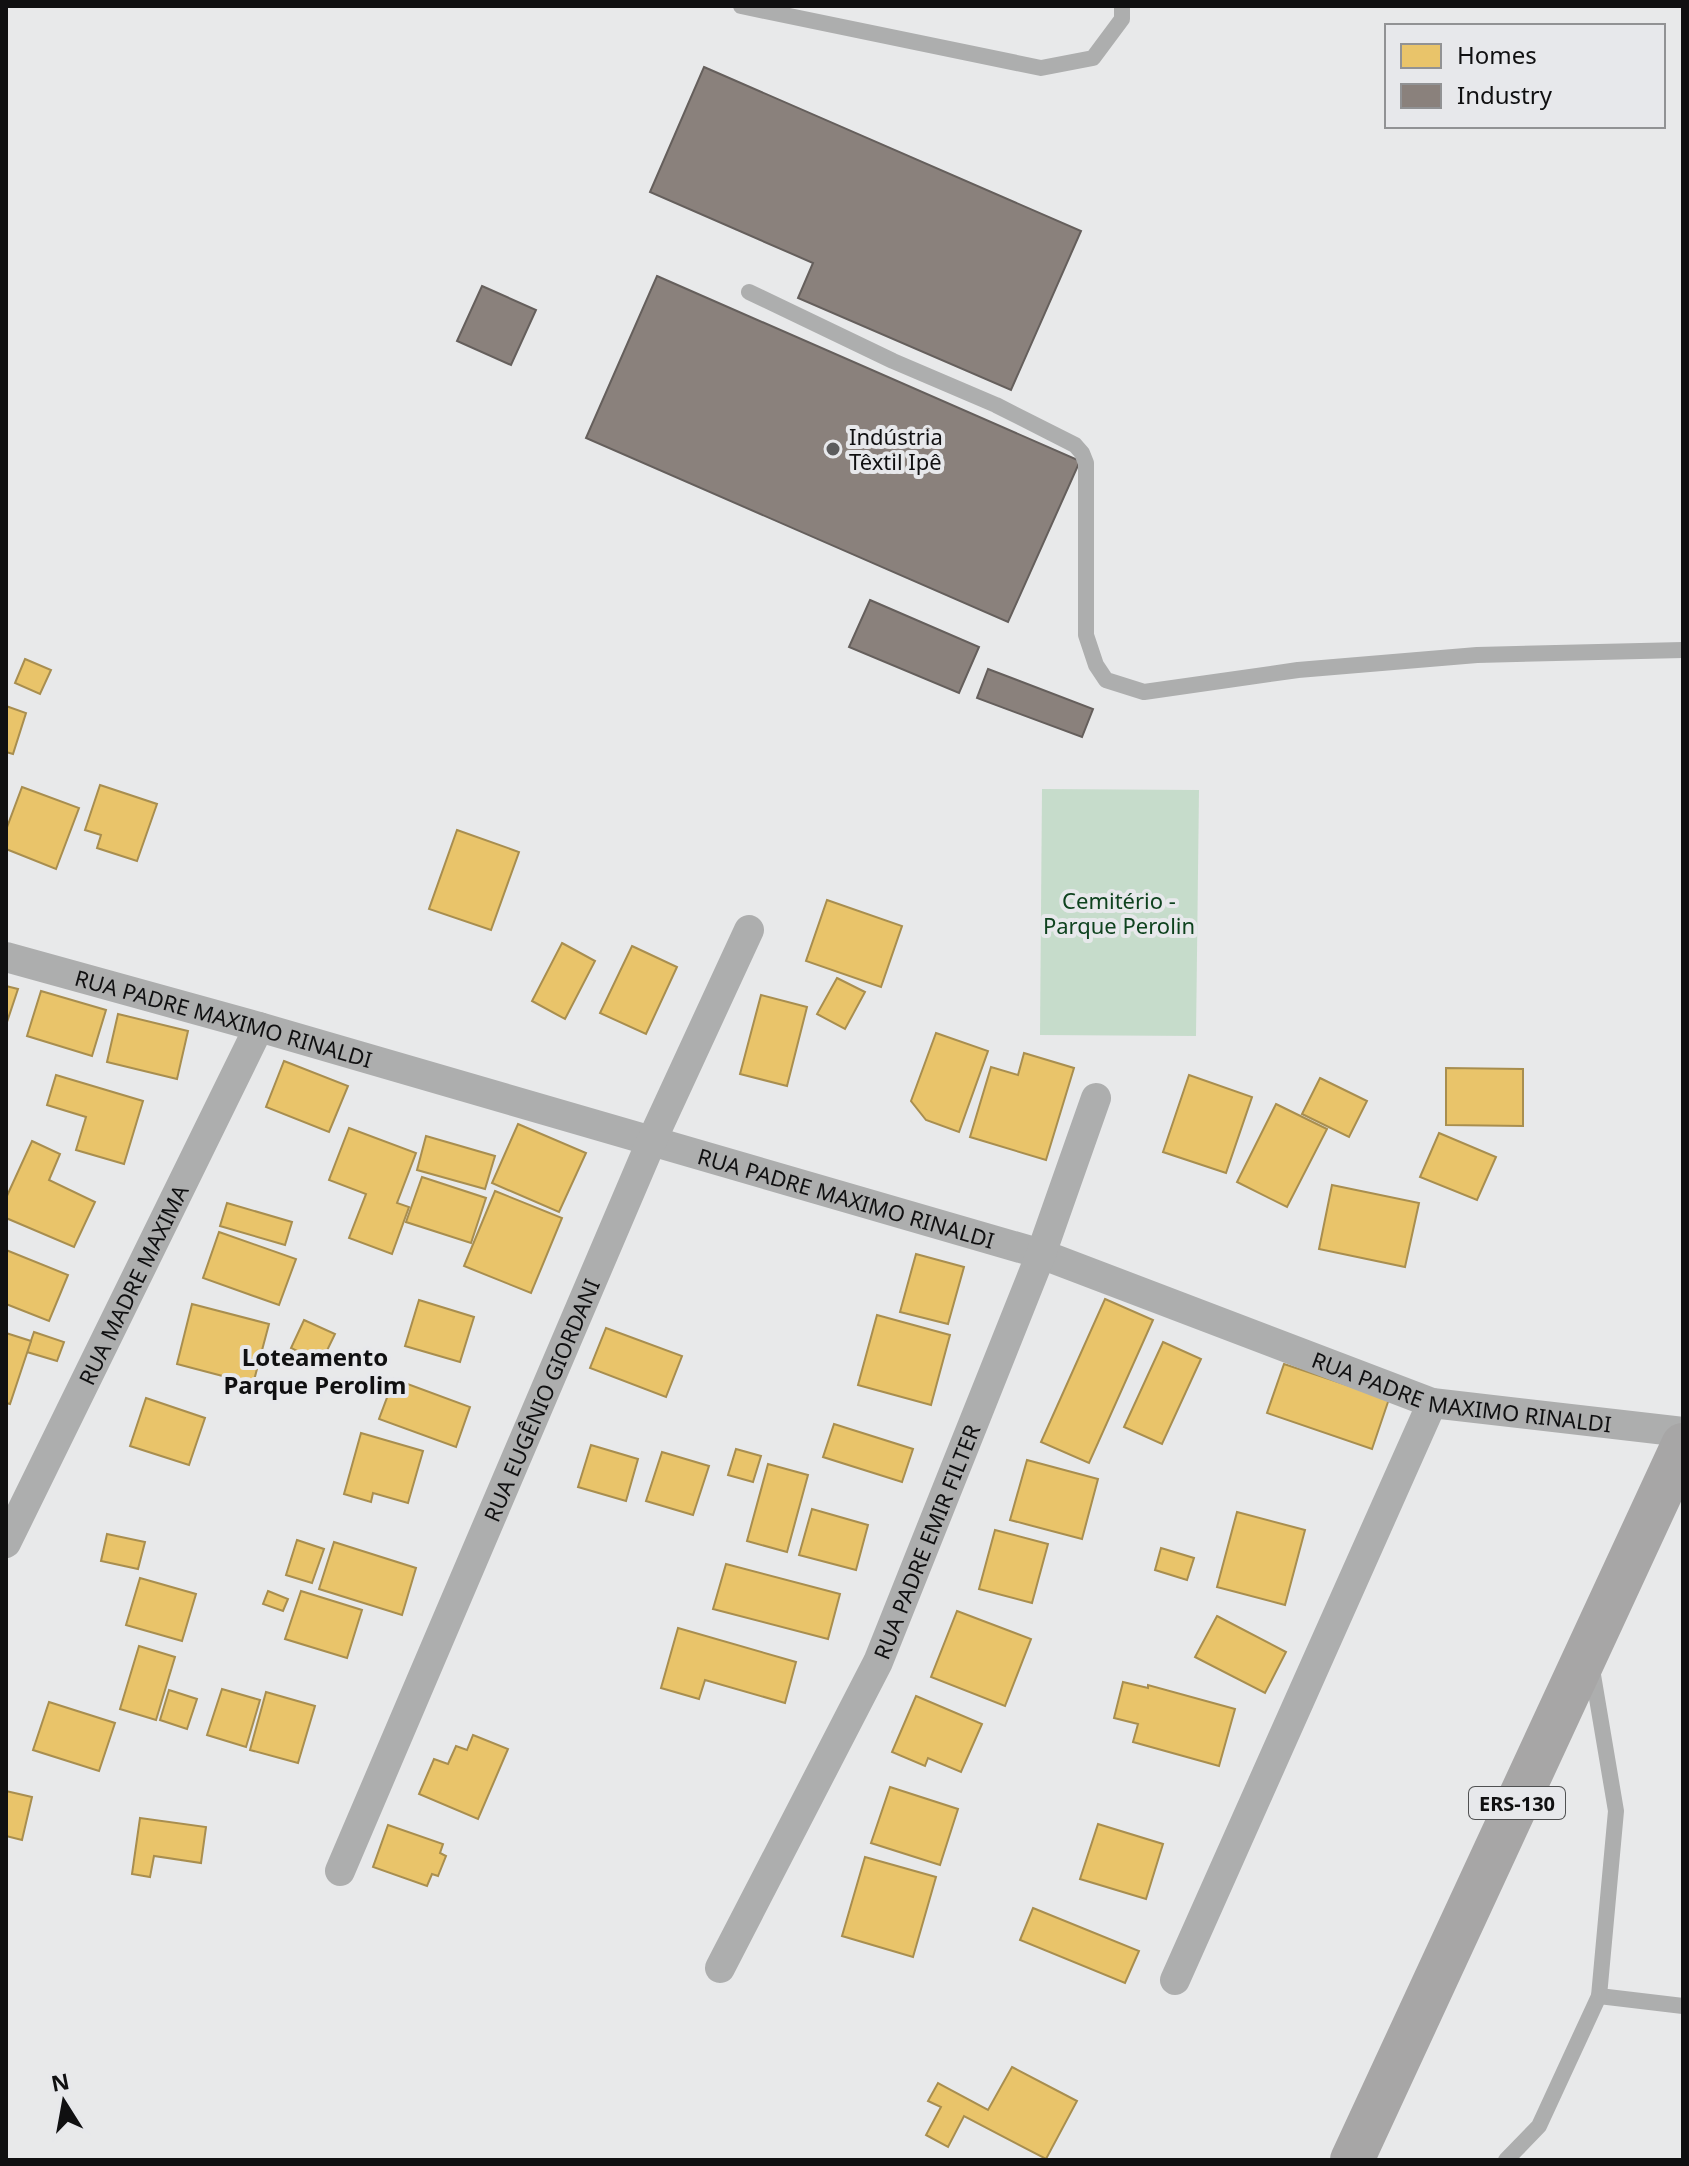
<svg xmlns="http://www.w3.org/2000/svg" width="1689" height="2166" viewBox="0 0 1689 2166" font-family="'Noto Sans',sans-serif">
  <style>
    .green { fill: #c6dccb }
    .homes { fill: #e9c46a; stroke: #a88e4f; stroke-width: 2 }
    .industry { fill: #8a817c; stroke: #655f5c; stroke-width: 2 }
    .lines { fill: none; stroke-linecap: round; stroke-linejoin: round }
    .lane { stroke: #adaeae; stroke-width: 16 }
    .street { stroke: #adaeae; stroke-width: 30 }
    .primary { stroke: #a7a6a6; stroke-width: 44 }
    .poi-dot { fill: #5c5c5d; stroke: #e7e8eb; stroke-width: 3 }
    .labels { text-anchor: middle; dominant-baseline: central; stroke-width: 8; stroke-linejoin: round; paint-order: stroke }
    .shield { fill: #e7e8eb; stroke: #505152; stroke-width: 2 }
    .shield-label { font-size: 20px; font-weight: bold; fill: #101011 }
    .poi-label { font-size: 22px; fill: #101011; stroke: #e7e8eb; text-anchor: start }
    .park-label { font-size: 22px; fill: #0e421e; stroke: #e7e8eb }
    .street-label { font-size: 22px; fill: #101011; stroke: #e7e8eb }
    .neighbourhood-label { font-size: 24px; font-weight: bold; fill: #101011; stroke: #e7e8eb }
  </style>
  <rect width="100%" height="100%" fill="#e8e9ea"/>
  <path class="green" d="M1042 789 1199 790 1196 1036 1040 1035Z"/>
  <g class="homes">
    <path d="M25 659 51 670 40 694 15 683Z"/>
    <path d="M6 706 26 713 13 754 6 752Z"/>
    <path d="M100 785 157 804 137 861 97 848 101 835 85 830Z"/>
    <path d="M22 787 79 808 56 869 6 849V830Z"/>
    <path d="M457 830 519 852 491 930 429 909Z"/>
    <path d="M827 900 902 926 881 987 806 961Z"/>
    <path d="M562 943 595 961 565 1019 532 1001Z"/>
    <path d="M632 946 677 967 646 1034 600 1013Z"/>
    <path d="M837 978 865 992 845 1029 817 1014Z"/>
    <path d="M6 986 18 989 6 1025Z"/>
    <path d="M41 991 106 1010 92 1056 27 1036Z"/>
    <path d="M761 995 807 1007 787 1086 740 1074Z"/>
    <path d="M118 1014 188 1031 177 1079 107 1062Z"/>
    <path d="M936 1033 988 1051 959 1132 926 1120 911 1101Z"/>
    <path d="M1024 1053 1074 1068 1046 1160 970 1137 991 1067 1018 1075Z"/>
    <path d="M284 1061 348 1086 329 1132 266 1107Z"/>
    <path d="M1446 1068 1523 1069V1126L1446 1125Z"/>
    <path d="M56 1075 143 1101 124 1164 76 1150 86 1117 47 1105Z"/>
    <path d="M1189 1075 1252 1097 1226 1173 1163 1152Z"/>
    <path d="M1320 1078 1367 1101 1349 1137 1302 1114Z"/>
    <path d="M1276 1104 1327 1129 1287 1207 1237 1182Z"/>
    <path d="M518 1124 586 1153 559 1212 492 1183Z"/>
    <path d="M349 1128 416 1153 397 1203 409 1207 392 1254 349 1238 366 1194 329 1180Z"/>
    <path d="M1439 1133 1496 1157 1477 1200 1420 1177Z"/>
    <path d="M426 1136 495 1156 485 1189 417 1170Z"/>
    <path d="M32 1141 60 1154 49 1180 95 1202 74 1247 6 1218V1198Z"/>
    <path d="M422 1177 486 1198 471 1243 406 1222Z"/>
    <path d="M1332 1185 1419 1203 1405 1267 1319 1249Z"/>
    <path d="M495 1191 562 1218 531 1293 464 1266Z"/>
    <path d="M227 1203 292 1222 285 1245 220 1226Z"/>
    <path d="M219 1232 296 1259 279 1305 203 1278Z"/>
    <path d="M6 1250 68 1275 49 1321 6 1304Z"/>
    <path d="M916 1254 964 1267 948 1324 900 1312Z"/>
    <path d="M1105 1299 1153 1320 1089 1463 1041 1442Z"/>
    <path d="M419 1300 474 1317 460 1362 405 1346Z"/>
    <path d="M192 1304 269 1324 253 1384 177 1364Z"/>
    <path d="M877 1315 950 1335 931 1405 858 1385Z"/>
    <path d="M304 1320 335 1334 321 1363 291 1348Z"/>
    <path d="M606 1328 682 1356 666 1397 590 1368Z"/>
    <path d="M34 1332 64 1342 57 1361 27 1352Z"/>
    <path d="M6 1333 31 1341 10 1404 6 1403Z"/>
    <path d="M1163 1342 1201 1359 1162 1444 1124 1427Z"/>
    <path d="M1284 1364 1389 1399 1372 1449 1267 1413Z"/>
    <path d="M394 1379 470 1407 456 1447 379 1419Z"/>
    <path d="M146 1398 205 1418 189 1465 130 1446Z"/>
    <path d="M834 1424 913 1449 902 1482 823 1457Z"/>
    <path d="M361 1433 423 1451 408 1503 373 1493 371 1502 344 1494Z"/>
    <path d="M591 1445 638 1459 626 1501 578 1487Z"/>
    <path d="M736 1449 761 1456 753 1482 728 1475Z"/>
    <path d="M662 1452 709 1466 693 1515 646 1501Z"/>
    <path d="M1027 1460 1098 1479 1082 1539 1010 1520Z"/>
    <path d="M768 1464 808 1475 787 1552 747 1541Z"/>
    <path d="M812 1509 868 1525 856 1570 799 1555Z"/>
    <path d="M1237 1512 1305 1530 1285 1605 1217 1587Z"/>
    <path d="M995 1530 1048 1544 1032 1603 979 1589Z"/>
    <path d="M107 1534 145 1542 138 1569 101 1561Z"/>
    <path d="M297 1540 324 1549 312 1583 286 1575Z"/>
    <path d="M334 1542 416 1568 402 1615 319 1589Z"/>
    <path d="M1161 1548 1194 1558 1187 1580 1155 1570Z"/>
    <path d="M726 1564 840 1594 828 1639 713 1609Z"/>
    <path d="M140 1578 196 1594 182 1641 126 1625Z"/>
    <path d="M268 1591 288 1599 283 1611 263 1604Z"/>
    <path d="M301 1591 362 1610 347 1658 285 1639Z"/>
    <path d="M957 1611 1031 1639 1005 1706 931 1677Z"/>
    <path d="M1217 1616 1286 1652 1265 1693 1195 1657Z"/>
    <path d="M678 1628 796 1662 785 1703 705 1680 699 1699 661 1688Z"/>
    <path d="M139 1646 175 1657 156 1720 120 1709Z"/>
    <path d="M1123 1682 1148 1688V1685L1235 1709 1219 1766 1133 1742 1138 1724 1114 1718Z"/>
    <path d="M222 1689 260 1700 246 1747 207 1735Z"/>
    <path d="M169 1690 197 1699 187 1729 160 1720Z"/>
    <path d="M266 1692 315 1706 298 1763 250 1750Z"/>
    <path d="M916 1696 982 1724 961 1772 928 1758 925 1766 892 1752Z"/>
    <path d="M49 1702 115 1723 99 1771 33 1750Z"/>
    <path d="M473 1735 508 1749 478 1819 419 1794 434 1759 448 1764 456 1746 467 1750Z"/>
    <path d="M890 1787 958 1809 940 1865 871 1843Z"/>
    <path d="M6 1791 32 1797 22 1840 6 1836Z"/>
    <path d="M140 1818 206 1827 201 1863 154 1856 150 1877 132 1874Z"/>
    <path d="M1098 1824 1163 1844 1146 1899 1080 1879Z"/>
    <path d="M388 1825 443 1844 440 1853 446 1856 438 1876 432 1874 427 1886 373 1867Z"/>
    <path d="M865 1857 936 1877 913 1957 842 1936Z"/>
    <path d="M1033 1908 1139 1951 1125 1983 1020 1940Z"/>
    <path d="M1012 2067 1077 2101 1046 2159 964 2116 948 2147 926 2135 941 2107 928 2101 938 2083 988 2110Z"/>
  </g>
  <g class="industry">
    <path d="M704 67 1081 231 1011 390 798 298 813 263 650 192Z"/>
    <path d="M657 276 1080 461 1008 622 586 438Z"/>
    <path d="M482 286 536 310 511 365 457 341Z"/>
    <path d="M870 600 979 647 959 693 849 647Z"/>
    <path d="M988 669 1093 709 1082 737 977 698Z"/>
  </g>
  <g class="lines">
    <g class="lane">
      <path d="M741 6 1041 68 1093 58 1122 19V6"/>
      <path d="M749 292 893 361 996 405 1075 445 1082 453 1086 463V635L1096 665 1106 680 1144 692 1298 670 1477 655 1683 650"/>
      <path d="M1592 1669 1616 1811 1599 1996 1683 2006"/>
      <path d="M1506 2160 1539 2126 1599 1996"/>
    </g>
    <g class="street">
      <path id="s1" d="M6 957 259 1027 1041 1254 1432 1403 1683 1432"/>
      <path id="s2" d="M6 1543 259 1027"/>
      <path id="s3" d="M340 1871 652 1140 749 930"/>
      <path id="s4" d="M720 1968 878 1662 1041 1254 1096 1098"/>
      <path d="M1175 1980 1432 1403"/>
    </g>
    <path class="primary" d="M1352 2160 1683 1445"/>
  </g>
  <circle class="poi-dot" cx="833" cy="449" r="8"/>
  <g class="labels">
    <rect class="shield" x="1469" y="1787" width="96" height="32" rx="6"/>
    <g class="shield-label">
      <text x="1517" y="1803">ERS-130</text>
    </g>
    <g class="poi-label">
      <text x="849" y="436">Indústria<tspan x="849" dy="25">Têxtil Ipê</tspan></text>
    </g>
    <g class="park-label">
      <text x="1119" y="900">Cemitério -<tspan x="1119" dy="25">Parque Perolin</tspan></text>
    </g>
    <g class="street-label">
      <text stroke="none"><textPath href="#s1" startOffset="226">RUA PADRE MAXIMO RINALDI</textPath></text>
      <text stroke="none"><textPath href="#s1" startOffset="874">RUA PADRE MAXIMO RINALDI</textPath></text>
      <text stroke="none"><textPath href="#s2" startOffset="288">RUA MADRE MAXIMA</textPath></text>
      <text stroke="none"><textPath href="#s1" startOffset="1522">RUA PADRE MAXIMO RINALDI</textPath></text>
      <text stroke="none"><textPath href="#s3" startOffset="512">RUA EUGÊNIO GIORDANI</textPath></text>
      <text stroke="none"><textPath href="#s4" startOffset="474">RUA PADRE EMIR FILTER</textPath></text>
    </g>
    <g class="neighbourhood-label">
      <text x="315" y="1356">Loteamento<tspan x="315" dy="28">Parque Perolim</tspan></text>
    </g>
  </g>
  <rect width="1689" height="2166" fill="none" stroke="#101011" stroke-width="16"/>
  <rect x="1385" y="24" width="280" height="104" fill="#e7e8eb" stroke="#919294" stroke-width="2"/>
  <rect x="1401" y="44" width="40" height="24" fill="#e9c46a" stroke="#919294" stroke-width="2"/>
  <text x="1457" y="64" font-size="24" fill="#101011">Homes</text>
  <rect x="1401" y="84" width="40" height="24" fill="#8a817c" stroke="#919294" stroke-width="2"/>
  <text x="1457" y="104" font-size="24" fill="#101011">Industry</text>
  <g transform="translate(64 2102) rotate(349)" stroke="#e7e8eb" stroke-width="6" paint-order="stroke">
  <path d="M0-6L14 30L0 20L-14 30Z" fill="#101011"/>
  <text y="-12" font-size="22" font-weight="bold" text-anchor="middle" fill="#101011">N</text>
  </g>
</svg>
